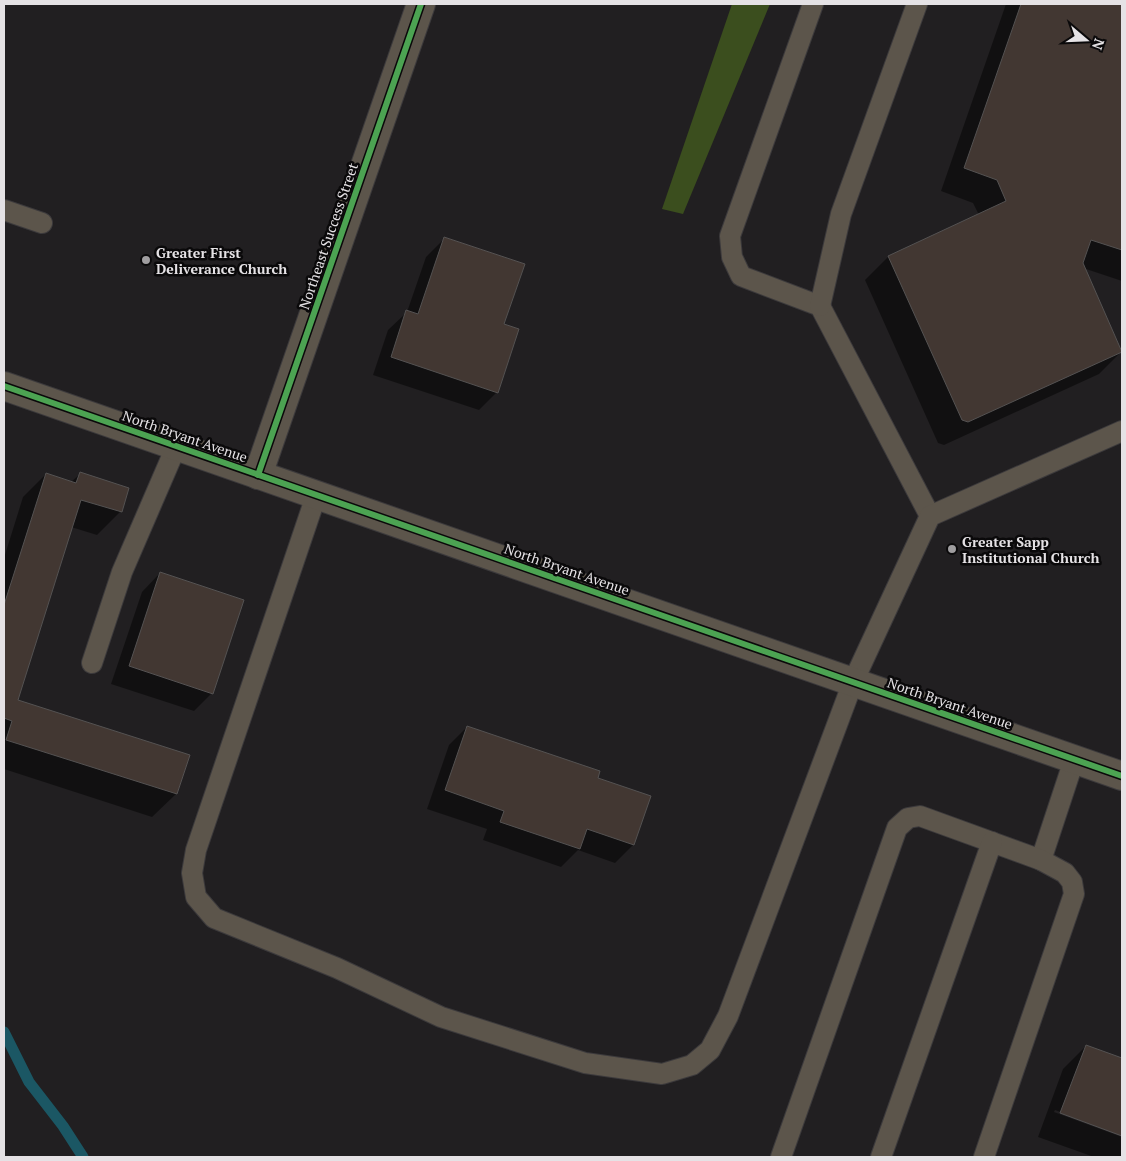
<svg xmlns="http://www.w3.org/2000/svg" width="1126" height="1161" viewBox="0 0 1126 1161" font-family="'PT Serif',serif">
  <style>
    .forest { fill: #3b4e1e }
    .shadow { fill: #0007 }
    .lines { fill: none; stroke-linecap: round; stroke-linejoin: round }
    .stream { stroke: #1b5764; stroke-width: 11 }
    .building { fill: #423732; stroke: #545252 }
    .service-casing { stroke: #3c3a3c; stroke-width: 22 }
    .minor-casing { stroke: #3c3a3c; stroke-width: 30 }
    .tertiary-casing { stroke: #3c3a3c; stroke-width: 30 }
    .service { stroke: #5c554b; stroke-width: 20 }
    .minor { stroke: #5c554b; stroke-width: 28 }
    .tertiary { stroke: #5c554b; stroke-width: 28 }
    .cycleway-casing { stroke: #0a090a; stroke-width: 9 }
    .cycleway { stroke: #4ca352; stroke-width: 6 }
    .poi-dot { fill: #a09ea0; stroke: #0a090a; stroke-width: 2 }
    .labels { text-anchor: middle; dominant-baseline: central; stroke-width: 5; stroke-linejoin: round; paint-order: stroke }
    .street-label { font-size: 14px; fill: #e5e2e5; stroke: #0a090a }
    .poi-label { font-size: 14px; font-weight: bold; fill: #e5e2e5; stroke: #0a090a; text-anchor: start }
  </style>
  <rect width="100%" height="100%" fill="#211f21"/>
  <path class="forest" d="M732 4H770L683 214 662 209Z"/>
  <g class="shadow">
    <path d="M1006 4H1122V281L1083 268 1122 351 1099 374 944 445 938 443 865 280 888 257 979 215 973 203 941 191Z"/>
    <path d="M445 238 502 325 497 392 479 410 373 375 388 330 407 312 426 257Z"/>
    <path d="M46 474 71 482 80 474 128 489 120 512 97 535 71 527 16 701 188 756 176 794 152 817 4 769V558L23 497Z"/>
    <path d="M160 573 212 693 194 711 111 684 142 592Z"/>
    <path d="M467 727 597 779 633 845 615 863 578 850 561 867 483 840 487 829 427 809 449 745Z"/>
    <path d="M1086 1046 1122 1059V1135L1055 1110 1054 1112 1122 1137V1157H1094L1038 1137 1063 1069Z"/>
  </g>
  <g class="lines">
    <path class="stream" d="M4 1032 29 1082 63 1126 83 1157"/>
  </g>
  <g class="building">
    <path d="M1021 4H1122V250L1091 240 1083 263 1122 352 968 422 962 420 888 256 1006 201 997 180 964 168Z"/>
    <path d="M444 237 525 264 504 324 519 329 498 393 391 357 406 310 418 314Z"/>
    <path d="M80 472 129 488 122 512 81 500 18 700 190 755 177 794 6 740 12 721 4 718V605L46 473 76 483Z"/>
    <path d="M160 572 244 600 213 694 129 666Z"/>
    <path d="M467 726 600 771 598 778 651 796 634 845 587 829 580 849 500 822 504 811 445 790Z"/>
    <path d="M1086 1045 1122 1058V1136L1060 1113Z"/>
  </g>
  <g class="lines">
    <defs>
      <g id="service">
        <path d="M813 4 730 236 732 257 741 276 820 306 930 516"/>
        <path d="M4 210 42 223"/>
        <path d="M820 306 841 214 917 4"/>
        <path d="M316 496 196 850 192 873 196 897 214 918 337 968 441 1017 585 1063 662 1074 692 1065 710 1050 728 1016 853 682 930 516 1122 431"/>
        <path d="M92 663 122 572 176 447"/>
        <path d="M1041 860 1074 760"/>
        <path d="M781 1157 897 828 908 818 920 816 1041 860 1065 873 1072 882 1074 894 984 1157"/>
        <path d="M881 1157 992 842"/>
      </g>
      <path id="minor" d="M258 475 421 4"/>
      <path id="tertiary" d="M4 386 1122 776"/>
    </defs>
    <use href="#service" class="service-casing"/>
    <use href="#minor" class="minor-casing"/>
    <use href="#tertiary" class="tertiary-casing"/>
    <use href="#service" class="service"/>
    <use href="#minor" class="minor"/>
    <use href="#tertiary" class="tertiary"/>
    <defs>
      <g id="cycleway">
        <path d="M4 386 1122 776"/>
        <path d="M258 475 421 4"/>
      </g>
    </defs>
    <use href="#cycleway" class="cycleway-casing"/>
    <use href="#cycleway" class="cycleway"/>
  </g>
  <g class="poi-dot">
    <circle cx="146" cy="260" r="5"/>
    <circle cx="952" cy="549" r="5"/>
  </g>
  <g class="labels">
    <g class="street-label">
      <text transform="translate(328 236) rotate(-71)">Northeast Success Street</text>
      <text transform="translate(185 436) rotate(19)">North Bryant Avenue</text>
      <text transform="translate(567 569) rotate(19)">North Bryant Avenue</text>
      <text transform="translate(950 703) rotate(19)">North Bryant Avenue</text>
    </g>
    <g class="poi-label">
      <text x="156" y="252">Greater First<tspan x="156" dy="16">Deliverance Church</tspan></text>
      <text x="962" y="541">Greater Sapp<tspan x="962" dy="16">Institutional Church</tspan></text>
    </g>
  </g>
  <rect width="1126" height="1161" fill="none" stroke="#e5e2e5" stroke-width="10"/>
  <g transform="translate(1086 40) rotate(109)" stroke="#0a090a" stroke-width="4" paint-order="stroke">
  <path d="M0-4L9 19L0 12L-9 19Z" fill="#e5e2e5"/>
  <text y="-8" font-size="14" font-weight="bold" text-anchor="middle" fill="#e5e2e5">N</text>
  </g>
</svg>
